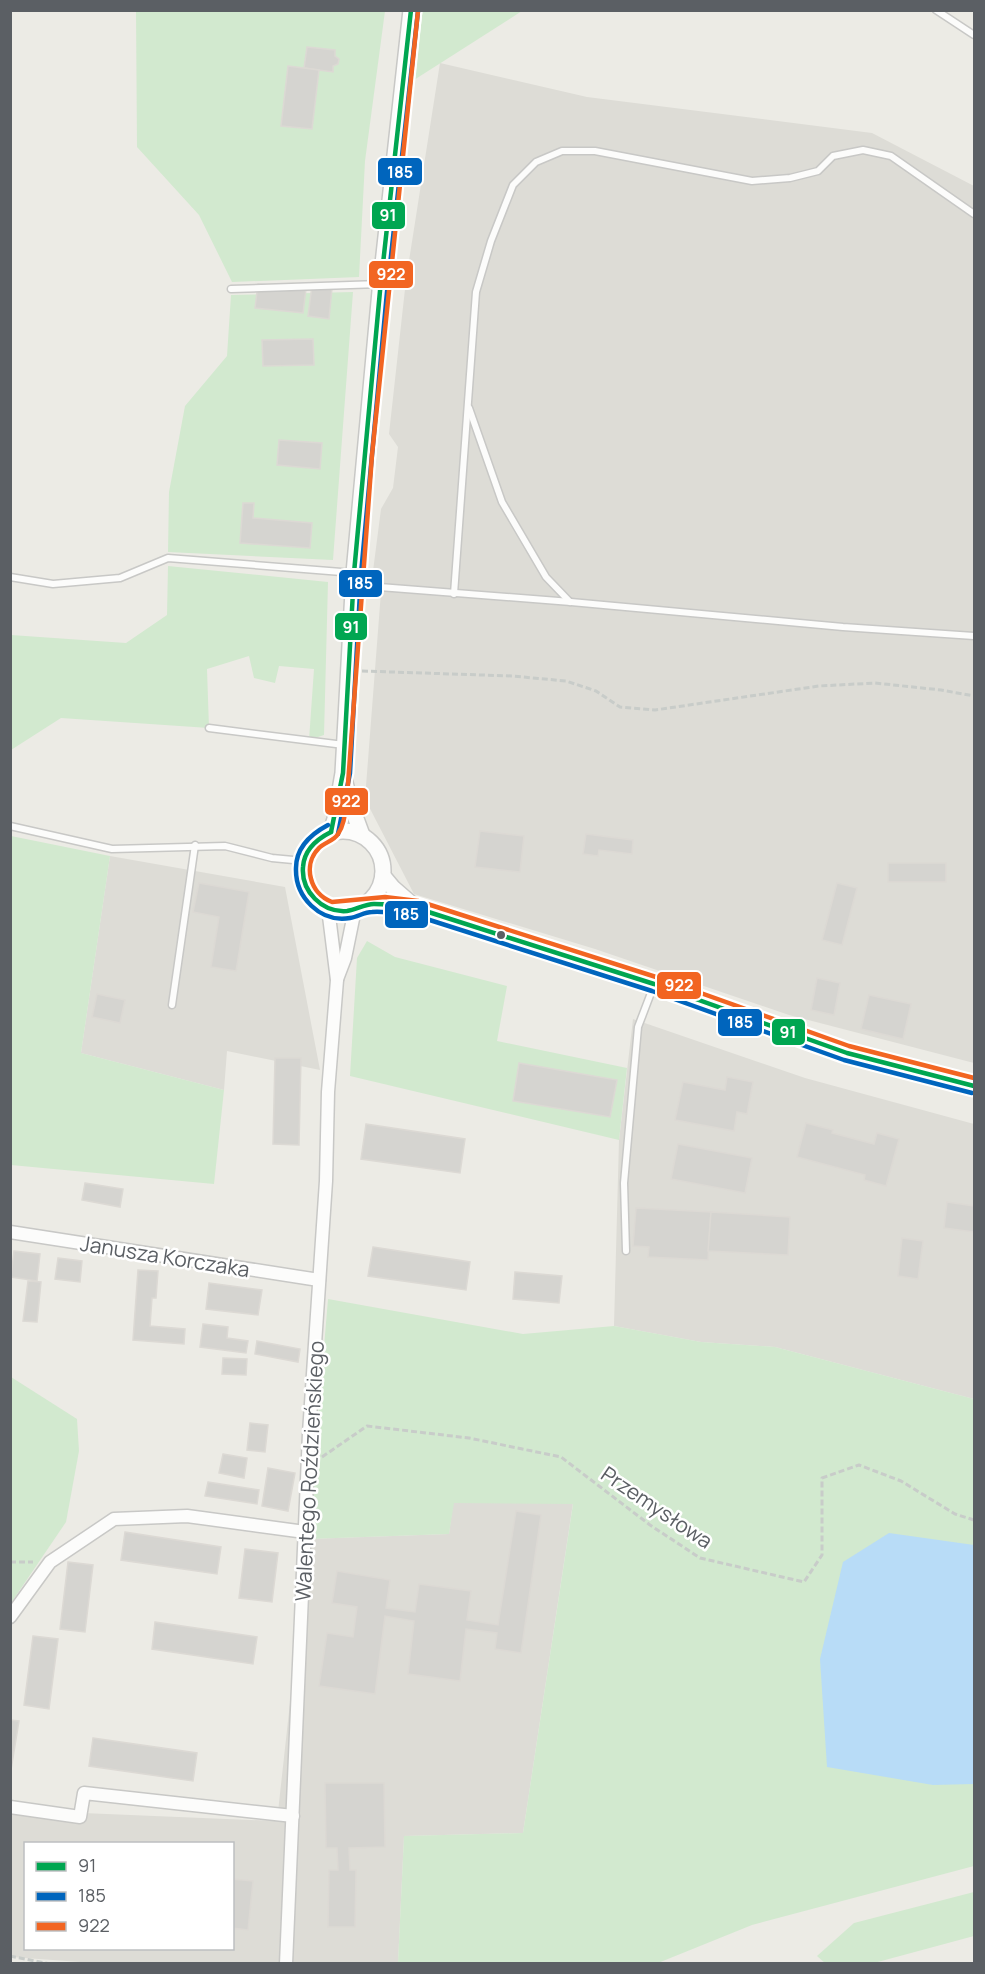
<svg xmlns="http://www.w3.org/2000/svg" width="985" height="1974" viewBox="0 0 985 1974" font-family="Manrope,sans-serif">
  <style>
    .industrial { fill: #dddcd6; fill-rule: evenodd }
    .green { fill: #d2e9cf }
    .water { fill: #b8dcf7 }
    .building { fill: #d5d4d0; stroke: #dcd9d4; stroke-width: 1.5 }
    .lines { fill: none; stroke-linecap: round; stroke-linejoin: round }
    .service-casing { stroke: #c8c8c6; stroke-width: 9 }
    .minor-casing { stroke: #c8c8c6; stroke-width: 15 }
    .tertiary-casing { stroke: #c8c8c6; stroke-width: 18 }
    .path { stroke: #c8ccc9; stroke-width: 3; stroke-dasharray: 6 3; stroke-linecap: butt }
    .service { stroke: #fcfcfb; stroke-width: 6 }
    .minor { stroke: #fcfcfb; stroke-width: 12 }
    .tertiary { stroke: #fcfcfb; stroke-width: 15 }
    .bus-1-casing { stroke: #fff; stroke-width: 9 }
    .bus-2-casing { stroke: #fff; stroke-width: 9 }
    .bus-3-casing { stroke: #fff; stroke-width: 9 }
    .bus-1 { stroke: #00a651; stroke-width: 4.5 }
    .bus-2 { stroke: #0065bd; stroke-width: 4.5 }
    .bus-3 { stroke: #f26522; stroke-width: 4.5 }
    .bus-dot { fill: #5b5f64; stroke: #fff; stroke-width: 2 }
    .labels { text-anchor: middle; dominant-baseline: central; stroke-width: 5; stroke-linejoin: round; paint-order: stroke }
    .street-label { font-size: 21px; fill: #5b5f64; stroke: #fff }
    .line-badge { stroke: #fff; stroke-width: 2 }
    .badge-label { font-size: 16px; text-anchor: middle; font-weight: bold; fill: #fff }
  </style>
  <rect width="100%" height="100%" fill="#ecebe5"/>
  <g class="industrial">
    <path d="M440 63 587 97 872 133 974 186V1063L789 1015 595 949 414 894 365 799 382 579 376 576 373 571 381 509 393 488 398 447 389 434 406 280Z"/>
    <path d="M110 856 285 887 320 1070 227 1051 224 1090 81 1053Z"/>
    <path d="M633 1019 805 1078 974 1124V1399L775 1347 701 1342 614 1326 619 1140Z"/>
    <path d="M453 1503H573L523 1833 404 1836 398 1963 108 1964 11 1957V1810L277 1821 308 1539 449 1534ZM26 1844H232V1948H26Z"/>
  </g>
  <g class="green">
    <path d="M136 11H385L365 161 359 277 232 282 199 215 137 147Z"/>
    <path d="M412 11H522L403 87Z"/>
    <path d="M353 292 333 560 168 552 169 492 185 406 227 356 231 295Z"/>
    <path d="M168 566 328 582 324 735 309 740 314 669 279 666 275 683 254 678 249 656 207 669 209 728 61 718 11 750V635L126 643 167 615Z"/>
    <path d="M11 836 110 856 81 1053 224 1090 214 1184 11 1165Z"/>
    <path d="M367 941 395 957 507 986 497 1041 627 1068 619 1140 350 1076 357 958Z"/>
    <path d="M328 1299 523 1334 614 1326 701 1342 775 1347 974 1399V1866L752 1925 658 1963H398L404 1836 523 1833 573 1504 454 1503 449 1534 308 1539Z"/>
    <path d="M11 1377 77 1419 79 1451 66 1522 11 1603Z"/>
    <path d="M974 1892V1936L874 1963H825L817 1956 854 1923Z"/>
  </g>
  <path class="water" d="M889 1533 974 1545V1784L933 1785 827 1767 820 1659 843 1562Z"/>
  <g class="building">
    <path d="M307 47 335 50V56L339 59 338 64 333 66V72L304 68Z"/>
    <path d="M288 66 319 70 312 129 281 126Z"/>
    <path d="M258 284 306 289 303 313 255 308Z"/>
    <path d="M312 286 332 288 329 319 308 316Z"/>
    <path d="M313 339 314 365 263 366 262 340Z"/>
    <path d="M279 440 322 443 320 469 277 465Z"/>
    <path d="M243 503H254L253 518 312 523 310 548 240 543Z"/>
    <path d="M480 831 524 836 520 872 475 867Z"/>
    <path d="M586 834 633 840 632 854 599 850 598 856 583 854Z"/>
    <rect x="888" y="863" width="58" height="19"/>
    <path d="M199 883 249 892 236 971 211 967 219 917 193 912Z"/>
    <path d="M837 883 857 888 842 945 822 940Z"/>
    <path d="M817 978 840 983 834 1015 811 1010Z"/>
    <path d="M97 994 125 1000 120 1023 92 1017Z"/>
    <path d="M869 995 911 1004 903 1039 861 1029Z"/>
    <path d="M275 1058H301L299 1145 273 1144Z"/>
    <path d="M519 1063 617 1080 610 1117 513 1101Z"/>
    <path d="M727 1077 753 1082 747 1114 737 1112 734 1131 675 1120 683 1082 725 1090Z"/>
    <path d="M806 1123 833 1130 832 1133 874 1144 877 1133 899 1139 886 1186 864 1180 865 1175 797 1157Z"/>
    <path d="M366 1124 465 1139 460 1173 361 1159Z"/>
    <path d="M678 1144 752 1158 745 1193 671 1179Z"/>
    <path d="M85 1183 123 1189 120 1207 82 1200Z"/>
    <path d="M947 1202 974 1206V1232L944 1228Z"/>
    <path d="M636 1208 711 1212 708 1260 648 1257 649 1247 633 1246Z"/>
    <path d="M711 1212 790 1217 788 1255 708 1251Z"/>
    <path d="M902 1238 923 1241 918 1279 898 1276Z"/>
    <path d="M373 1247 470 1262 466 1290 368 1276Z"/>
    <path d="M14 1251 40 1254 37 1281 11 1277Z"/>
    <path d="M58 1258 82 1261 80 1282 55 1279Z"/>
    <path d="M138 1270 158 1271 156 1298H152L150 1326 185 1329 184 1344 133 1340Z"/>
    <path d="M515 1272 562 1276 559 1303 513 1299Z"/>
    <path d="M28 1281 41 1282 37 1322 23 1321Z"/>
    <path d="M209 1283 262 1290 258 1315 206 1309Z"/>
    <path d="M203 1324 228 1327 227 1338 248 1341 246 1353 200 1347Z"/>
    <path d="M257 1341 300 1349 298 1362 255 1354Z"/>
    <path d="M223 1358 247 1359 246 1375 222 1374Z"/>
    <path d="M250 1423 268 1425 265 1452 247 1450Z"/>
    <path d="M223 1454 247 1458 244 1478 219 1473Z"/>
    <path d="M268 1468 295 1473 288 1511 262 1506Z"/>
    <path d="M208 1482 259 1490 257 1504 205 1496Z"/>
    <path d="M516 1511 541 1515 521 1653 495 1649 497 1633 466 1629 460 1681 408 1674 414 1621 385 1616 375 1694 319 1686 327 1633 353 1637 357 1607 332 1603 337 1571 390 1580 386 1608 415 1612 419 1584 471 1591 467 1620 498 1625Z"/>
    <path d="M125 1532 221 1547 217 1574 121 1560Z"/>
    <path d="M245 1549 278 1553 272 1602 239 1598Z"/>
    <path d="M68 1562 93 1565 85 1632 60 1629Z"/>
    <path d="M155 1622 257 1637 253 1664 152 1649Z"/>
    <path d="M33 1636 58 1639 49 1709 24 1705Z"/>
    <path d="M10 1720 19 1721 10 1776Z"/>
    <path d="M93 1738 197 1753 193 1781 89 1766Z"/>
    <path d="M325 1783H384L385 1847 349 1848 350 1870H356L355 1927H328L329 1870H338L337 1848H326Z"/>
    <path d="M232 1879 253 1881 248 1930 232 1928Z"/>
  </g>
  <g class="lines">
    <defs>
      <g id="service">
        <path d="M936 10 974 35"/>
        <path d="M231 289 380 284"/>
        <path d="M469 408 502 502 546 577 570 602"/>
        <path d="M10 577 53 584 120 578 168 558 354 573"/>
        <path d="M354 585 571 602 843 627 974 636"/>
        <path d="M454 594 476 292 491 241 513 185 536 162 562 151H595L752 181 790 178 818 171 833 156 863 150 891 156 974 214"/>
        <path d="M209 728 344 745"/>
        <path d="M10 826 112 849 225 846 272 858 304 861"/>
        <path d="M172 1005 195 845"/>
        <path d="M626 1251 624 1183 638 1027 654 985"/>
      </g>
      <g id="minor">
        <path d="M337 979 345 958 355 909"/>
        <path d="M10 1232 319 1280"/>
        <path d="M10 1617 50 1562 114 1519 187 1516 305 1532"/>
        <path d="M10 1807 80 1817 84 1793 293 1816"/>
        <path d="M286 1964 309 1433 326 1181 328 1092 337 980 328 908"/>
      </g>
      <g id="tertiary">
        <path d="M344 779 351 805 362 835"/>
        <circle cx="343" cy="871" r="40"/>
        <path d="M331 832 335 819 343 773 354 573 380 291 411 10"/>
        <path d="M383 876 393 888 416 908"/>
        <path d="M364 905 386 904 416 908 654 984 847 1053 974 1086"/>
      </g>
    </defs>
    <use href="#service" class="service-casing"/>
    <use href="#minor" class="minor-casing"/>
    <use href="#tertiary" class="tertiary-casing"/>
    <g class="path">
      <path d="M362 671 512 676 566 681 596 691 620 707 655 710 819 686 875 683 941 690 974 696"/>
      <path d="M322 1457 367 1426 469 1438 561 1457 650 1525 700 1558 804 1582 822 1555V1478L859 1465 901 1481 955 1514 974 1520"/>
      <path d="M10 1562H33"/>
      <path d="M10 1956 50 1964"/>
    </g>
    <use href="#service" class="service"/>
    <use href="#minor" class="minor"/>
    <use href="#tertiary" class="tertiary"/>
    <defs>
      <g id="bus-1">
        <path d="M331 832 343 773 354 573 380 291 411 10"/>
        <path d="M331 832C317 839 304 850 303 867 301 891 322 913 347 911 356 910 364 904 374 904 388 904 402 906 416 908L654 984 847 1053 974 1086"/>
      </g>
      <g id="bus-2">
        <path d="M328 825C311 834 296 847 296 868 295 897 320 923 350 918 358 917 364 912 372 912 387 911 400 914 414 915L652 991 844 1060 972 1093"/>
        <path d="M338 834 350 773 361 574 387 292 418 11"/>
      </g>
      <path id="bus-3" d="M418 11 372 455 347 798C345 810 345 824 338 834 334 841 325 842 319 848 302 865 310 894 332 902L385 897 418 901 656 977 849 1046 974 1078"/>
    </defs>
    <use href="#bus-1" class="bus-1-casing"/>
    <use href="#bus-2" class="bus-2-casing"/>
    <use href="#bus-3" class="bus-3-casing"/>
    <use href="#bus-1" class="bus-1"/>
    <use href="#bus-2" class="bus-2"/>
    <use href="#bus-3" class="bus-3"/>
  </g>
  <circle class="bus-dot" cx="501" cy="935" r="5"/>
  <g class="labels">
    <g class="street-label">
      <text transform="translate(165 1256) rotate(9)">Janusza Korczaka</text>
      <text transform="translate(309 1471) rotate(-87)">Walentego Roździeńskiego</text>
      <text transform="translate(657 1507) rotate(34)">Przemysłowa</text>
    </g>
  </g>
  <g class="line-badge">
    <rect x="377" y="157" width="46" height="29" rx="6" fill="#0065bd"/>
    <rect x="371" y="201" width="35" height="29" rx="6" fill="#00a651"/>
    <rect x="368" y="260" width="46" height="29" rx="6" fill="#f26522"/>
    <rect x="338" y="569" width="45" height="29" rx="6" fill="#0065bd"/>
    <rect x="334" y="612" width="34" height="29" rx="6" fill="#00a651"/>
    <rect x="324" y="787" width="45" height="29" rx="6" fill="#f26522"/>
    <rect x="384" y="900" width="45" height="29" rx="6" fill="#0065bd"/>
    <rect x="656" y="971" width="46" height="29" rx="6" fill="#f26522"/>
    <rect x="717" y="1008" width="46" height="29" rx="6" fill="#0065bd"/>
    <rect x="771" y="1018" width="35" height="28" rx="6" fill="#00a651"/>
  </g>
  <g class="badge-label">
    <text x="400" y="178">185</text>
    <text x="388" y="221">91</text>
    <text x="391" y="280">922</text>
    <text x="360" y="589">185</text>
    <text x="351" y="633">91</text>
    <text x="346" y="807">922</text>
    <text x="406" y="920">185</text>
    <text x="679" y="991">922</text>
    <text x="740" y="1028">185</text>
    <text x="788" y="1038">91</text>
  </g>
  <rect width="985" height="1974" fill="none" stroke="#5b5f64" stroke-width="24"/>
  <rect x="24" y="1842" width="210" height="108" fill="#ffffff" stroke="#bdbfc1" stroke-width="1.5"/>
  <rect x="36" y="1862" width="30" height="9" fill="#00a651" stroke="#bdbfc1" stroke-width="1.5"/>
  <text x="78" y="1872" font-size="18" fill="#5b5f64">91</text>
  <rect x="36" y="1892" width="30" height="9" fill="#0065bd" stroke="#bdbfc1" stroke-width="1.5"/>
  <text x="78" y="1902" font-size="18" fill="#5b5f64">185</text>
  <rect x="36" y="1922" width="30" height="9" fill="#f26522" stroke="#bdbfc1" stroke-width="1.5"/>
  <text x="78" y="1932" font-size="18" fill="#5b5f64">922</text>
</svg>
